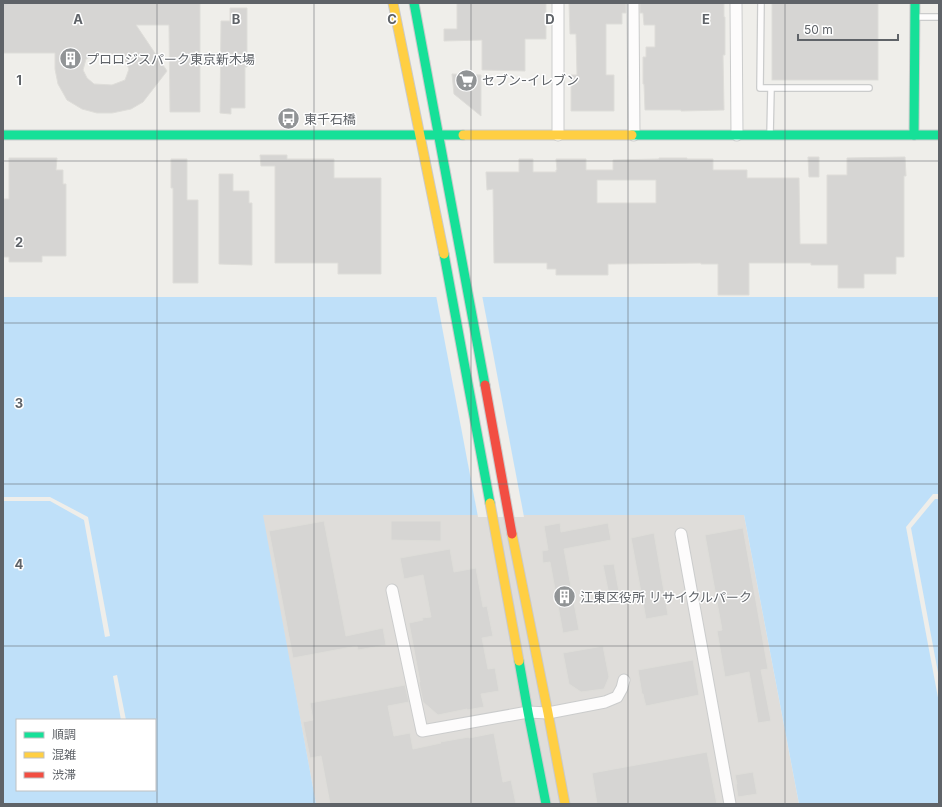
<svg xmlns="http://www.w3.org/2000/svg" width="942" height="807" viewBox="0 0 942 807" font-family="Inter,'Noto Sans JP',sans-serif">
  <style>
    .industrial { fill: #dfddda }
    .water { fill: #bfe0f9; fill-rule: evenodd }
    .pier { fill: #efeeea }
    .building { fill: #d6d5d3; stroke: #deddd9; fill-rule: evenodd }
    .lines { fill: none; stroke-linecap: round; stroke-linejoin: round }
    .lane-casing { stroke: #cbcccc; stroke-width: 8 }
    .street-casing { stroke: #cbcccc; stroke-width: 13 }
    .fast-casing { stroke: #cacacb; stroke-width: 11 }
    .slow-casing { stroke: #cacacb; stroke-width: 11 }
    .jam-casing { stroke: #cacacb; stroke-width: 11 }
    .lane { stroke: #fdfcfc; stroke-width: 5.5 }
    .street { stroke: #fdfcfc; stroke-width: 11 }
    .fast { stroke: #16e098; stroke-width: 9 }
    .slow { stroke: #ffcf43; stroke-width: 9 }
    .jam { stroke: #f24e42; stroke-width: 9 }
    .grid { fill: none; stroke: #5f6368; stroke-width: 1; stroke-opacity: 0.55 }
    .labels { text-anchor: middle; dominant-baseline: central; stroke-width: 3; stroke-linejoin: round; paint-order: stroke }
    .poi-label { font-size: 13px; fill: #5f6368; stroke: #fff; text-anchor: start }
    .grid-label { font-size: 13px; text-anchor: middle; font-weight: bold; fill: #5f6368; stroke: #fff; stroke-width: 3; stroke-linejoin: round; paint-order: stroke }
  </style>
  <rect width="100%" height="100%" fill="#efeeea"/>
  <path class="industrial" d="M262 515H744L799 804H316Z"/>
  <path class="water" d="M3 297H939V804H799L744 515H263L316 804H3ZM17 720H155V790H17Z"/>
  <g class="pier">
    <path d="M436 295H482L524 517H478Z"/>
    <path d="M933 494H939V499H935L911 528 939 678V703L906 527Z"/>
    <path d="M3 497H50L88 517 110 636 105 637 84 520 50 501H3Z"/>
    <path d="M117 675 126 720H121L113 676Z"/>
  </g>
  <g class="building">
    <path d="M3 3H200V112H170L169 25H136L167 71 143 102 131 109 112 113H97L82 109 67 100 58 84 55 69V53H3ZM98 52 113 54 124 58 129 69 125 80 112 85 94 84 87 78 83 70 86 59Z"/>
    <path d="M457 3H546V39H525V71L482 70V40L444 41V29H457Z"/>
    <path d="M569 3H626V13H622V24H606V75H614V111H571V75H577L576 34H570Z"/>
    <path d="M640 3H724V17H725V55H723L724 110 681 111V110H645L644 84H643V57H646V47H655V25H644L643 13H640Z"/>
    <rect x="772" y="3" width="106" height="77"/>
    <path d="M230 8H247V67H245V108H231V114L220 113 221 21H230Z"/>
    <path d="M452 74 481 75V116L454 94Z"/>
    <path d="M260 155H287V159H334V178H381V274H338V263H275V166H261Z"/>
    <path d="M808 157H819V177H809Z"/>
    <path d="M905 157 906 176H904V257H896V274H864V288H838V265H811V263H749V295H718V264H701V263L608 264V275H556V269H547V263H494L493 189 487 190 486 172H519V159H533V172H556V170H557L556 159H586V170H613V160L659 159V158H687V159H713V170H747V178H799L800 244H827V175H847V158ZM597 180H656V203H597Z"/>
    <path d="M9 158H57L56 170H63V184H66V256H42V262H9V257H3V199H9Z"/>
    <path d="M171 159H187V200H198V283H173V188H171Z"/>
    <path d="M219 174H233V191H249V203H252V265L219 264Z"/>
    <path d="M324 521 346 636 383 628 386 645 358 650 357 646 293 658 269 531Z"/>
    <path d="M391 521H441V541L391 540Z"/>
    <path d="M560 523 561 532 608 523 611 540 564 549 579 630 563 633 550 562 543 563 542 551 548 550 544 526Z"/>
    <path d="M743 528 768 669 761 670 771 721 758 723 749 672 725 677 717 631 722 630 705 535Z"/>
    <path d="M654 533 668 615 646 619 631 538Z"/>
    <path d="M450 549 454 572 476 568 483 607 487 606 493 636 482 638 488 669 495 668 499 691 481 694 484 707 467 710V709L438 715 423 702 419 682H420L409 623 423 620 422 618 431 617 423 575 404 579 400 558Z"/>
    <path d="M614 564 621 603 611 605 603 565Z"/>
    <path d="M603 646 609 677 604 689 581 692 569 684 563 653Z"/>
    <path d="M693 660 699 695 646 706 644 699 643 694H642L638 670Z"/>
    <path d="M405 685 409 702 388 706 394 736 410 733 413 749 441 743 440 742 469 737V738L494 733 503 782 511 780 516 804H330L321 756 310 758 303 722 313 720 310 703Z"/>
    <path d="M707 752 717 804H597L592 773Z"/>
    <path d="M753 772 757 794 738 797 736 784H737L735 775Z"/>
  </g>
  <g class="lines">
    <defs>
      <g id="lane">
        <path d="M761 3 760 88H869"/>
        <path d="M915 17H939"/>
        <path d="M770 135 771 89"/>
      </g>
      <g id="street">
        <path d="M558 3V135"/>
        <path d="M633 3 634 135"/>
        <path d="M736 3 737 135"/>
        <path d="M681 534 730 804"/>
        <path d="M392 590 422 731 528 712 548 713 605 702 617 697 622 688 624 680"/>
      </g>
      <g id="fast">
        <path d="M414 3 485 385"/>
        <path d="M3 135H463"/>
        <path d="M632 135H939"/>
        <path d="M914 135 915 3"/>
        <path d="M444 254 490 503"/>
        <path d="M519 661 528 712 546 804"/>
      </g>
      <g id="slow">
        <path d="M393 3 444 254"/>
        <path d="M463 135H632"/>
        <path d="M490 503 519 661"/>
        <path d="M512 534 548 713 565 804"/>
      </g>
      <path id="jam" d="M485 385 512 534"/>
    </defs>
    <use href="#lane" class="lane-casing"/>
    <use href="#street" class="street-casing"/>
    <use href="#fast" class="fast-casing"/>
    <use href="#slow" class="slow-casing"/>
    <use href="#jam" class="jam-casing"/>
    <use href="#lane" class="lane"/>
    <use href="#street" class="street"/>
    <use href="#fast" class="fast"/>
    <use href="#slow" class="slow"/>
    <use href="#jam" class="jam"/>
  </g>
  <path class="grid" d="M157 3V804M314 3V804M471 3V804M628 3V804M785 3V804M3 161H939M3 323H939M3 484H939M3 646H939"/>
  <defs>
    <symbol id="building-disc" viewBox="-11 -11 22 22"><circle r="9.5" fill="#919496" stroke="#fff"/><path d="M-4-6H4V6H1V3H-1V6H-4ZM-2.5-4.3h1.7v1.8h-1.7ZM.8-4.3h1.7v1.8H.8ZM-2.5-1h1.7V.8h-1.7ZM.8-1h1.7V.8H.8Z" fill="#fff"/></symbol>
    <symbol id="supermarket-disc" viewBox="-11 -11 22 22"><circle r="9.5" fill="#919496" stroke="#fff"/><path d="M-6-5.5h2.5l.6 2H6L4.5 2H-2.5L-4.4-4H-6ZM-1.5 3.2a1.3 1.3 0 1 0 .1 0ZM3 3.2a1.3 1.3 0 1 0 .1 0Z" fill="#fff"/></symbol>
    <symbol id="bus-disc" viewBox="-11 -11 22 22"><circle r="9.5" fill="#919496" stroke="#fff"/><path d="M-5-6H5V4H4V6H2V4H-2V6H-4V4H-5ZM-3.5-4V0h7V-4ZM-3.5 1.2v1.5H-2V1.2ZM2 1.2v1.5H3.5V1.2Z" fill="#fff"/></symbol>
  </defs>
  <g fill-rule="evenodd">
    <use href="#building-disc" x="58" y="46" width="25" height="25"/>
    <use href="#supermarket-disc" x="454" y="68" width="25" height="25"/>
    <use href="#bus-disc" x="276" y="106" width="25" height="25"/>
    <use href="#building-disc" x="552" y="584" width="25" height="25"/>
  </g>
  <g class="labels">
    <g class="poi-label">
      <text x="86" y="59">プロロジスパーク東京新木場</text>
      <text x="482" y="80">セブン-イレブン</text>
      <text x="304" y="119">東千石橋</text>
      <text x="580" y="597">江東区役所 リサイクルパーク</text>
    </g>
  </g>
  <g class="grid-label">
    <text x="78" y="24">A</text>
    <text x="236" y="24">B</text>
    <text x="392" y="24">C</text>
    <text x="550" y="24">D</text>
    <text x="706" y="24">E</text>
    <text x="19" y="85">1</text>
    <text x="19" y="247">2</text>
    <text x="19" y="408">3</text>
    <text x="19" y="569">4</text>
  </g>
  <rect width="942" height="807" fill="none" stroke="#5f6368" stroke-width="8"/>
  <rect x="16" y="719" width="140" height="72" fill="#ffffff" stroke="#bfc1c3"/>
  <rect x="24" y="732" width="20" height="6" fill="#16e098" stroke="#bfc1c3"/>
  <text x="52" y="739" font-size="12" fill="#5f6368">順調</text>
  <rect x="24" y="752" width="20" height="6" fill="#ffcf43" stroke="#bfc1c3"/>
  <text x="52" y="759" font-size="12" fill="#5f6368">混雑</text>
  <rect x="24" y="772" width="20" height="6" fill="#f24e42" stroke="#bfc1c3"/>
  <text x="52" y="779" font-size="12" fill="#5f6368">渋滞</text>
  <path d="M798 34v6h100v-6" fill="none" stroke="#5f6368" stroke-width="2"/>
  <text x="804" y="34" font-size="12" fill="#5f6368" stroke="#ffffff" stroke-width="3" paint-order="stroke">50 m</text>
</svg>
